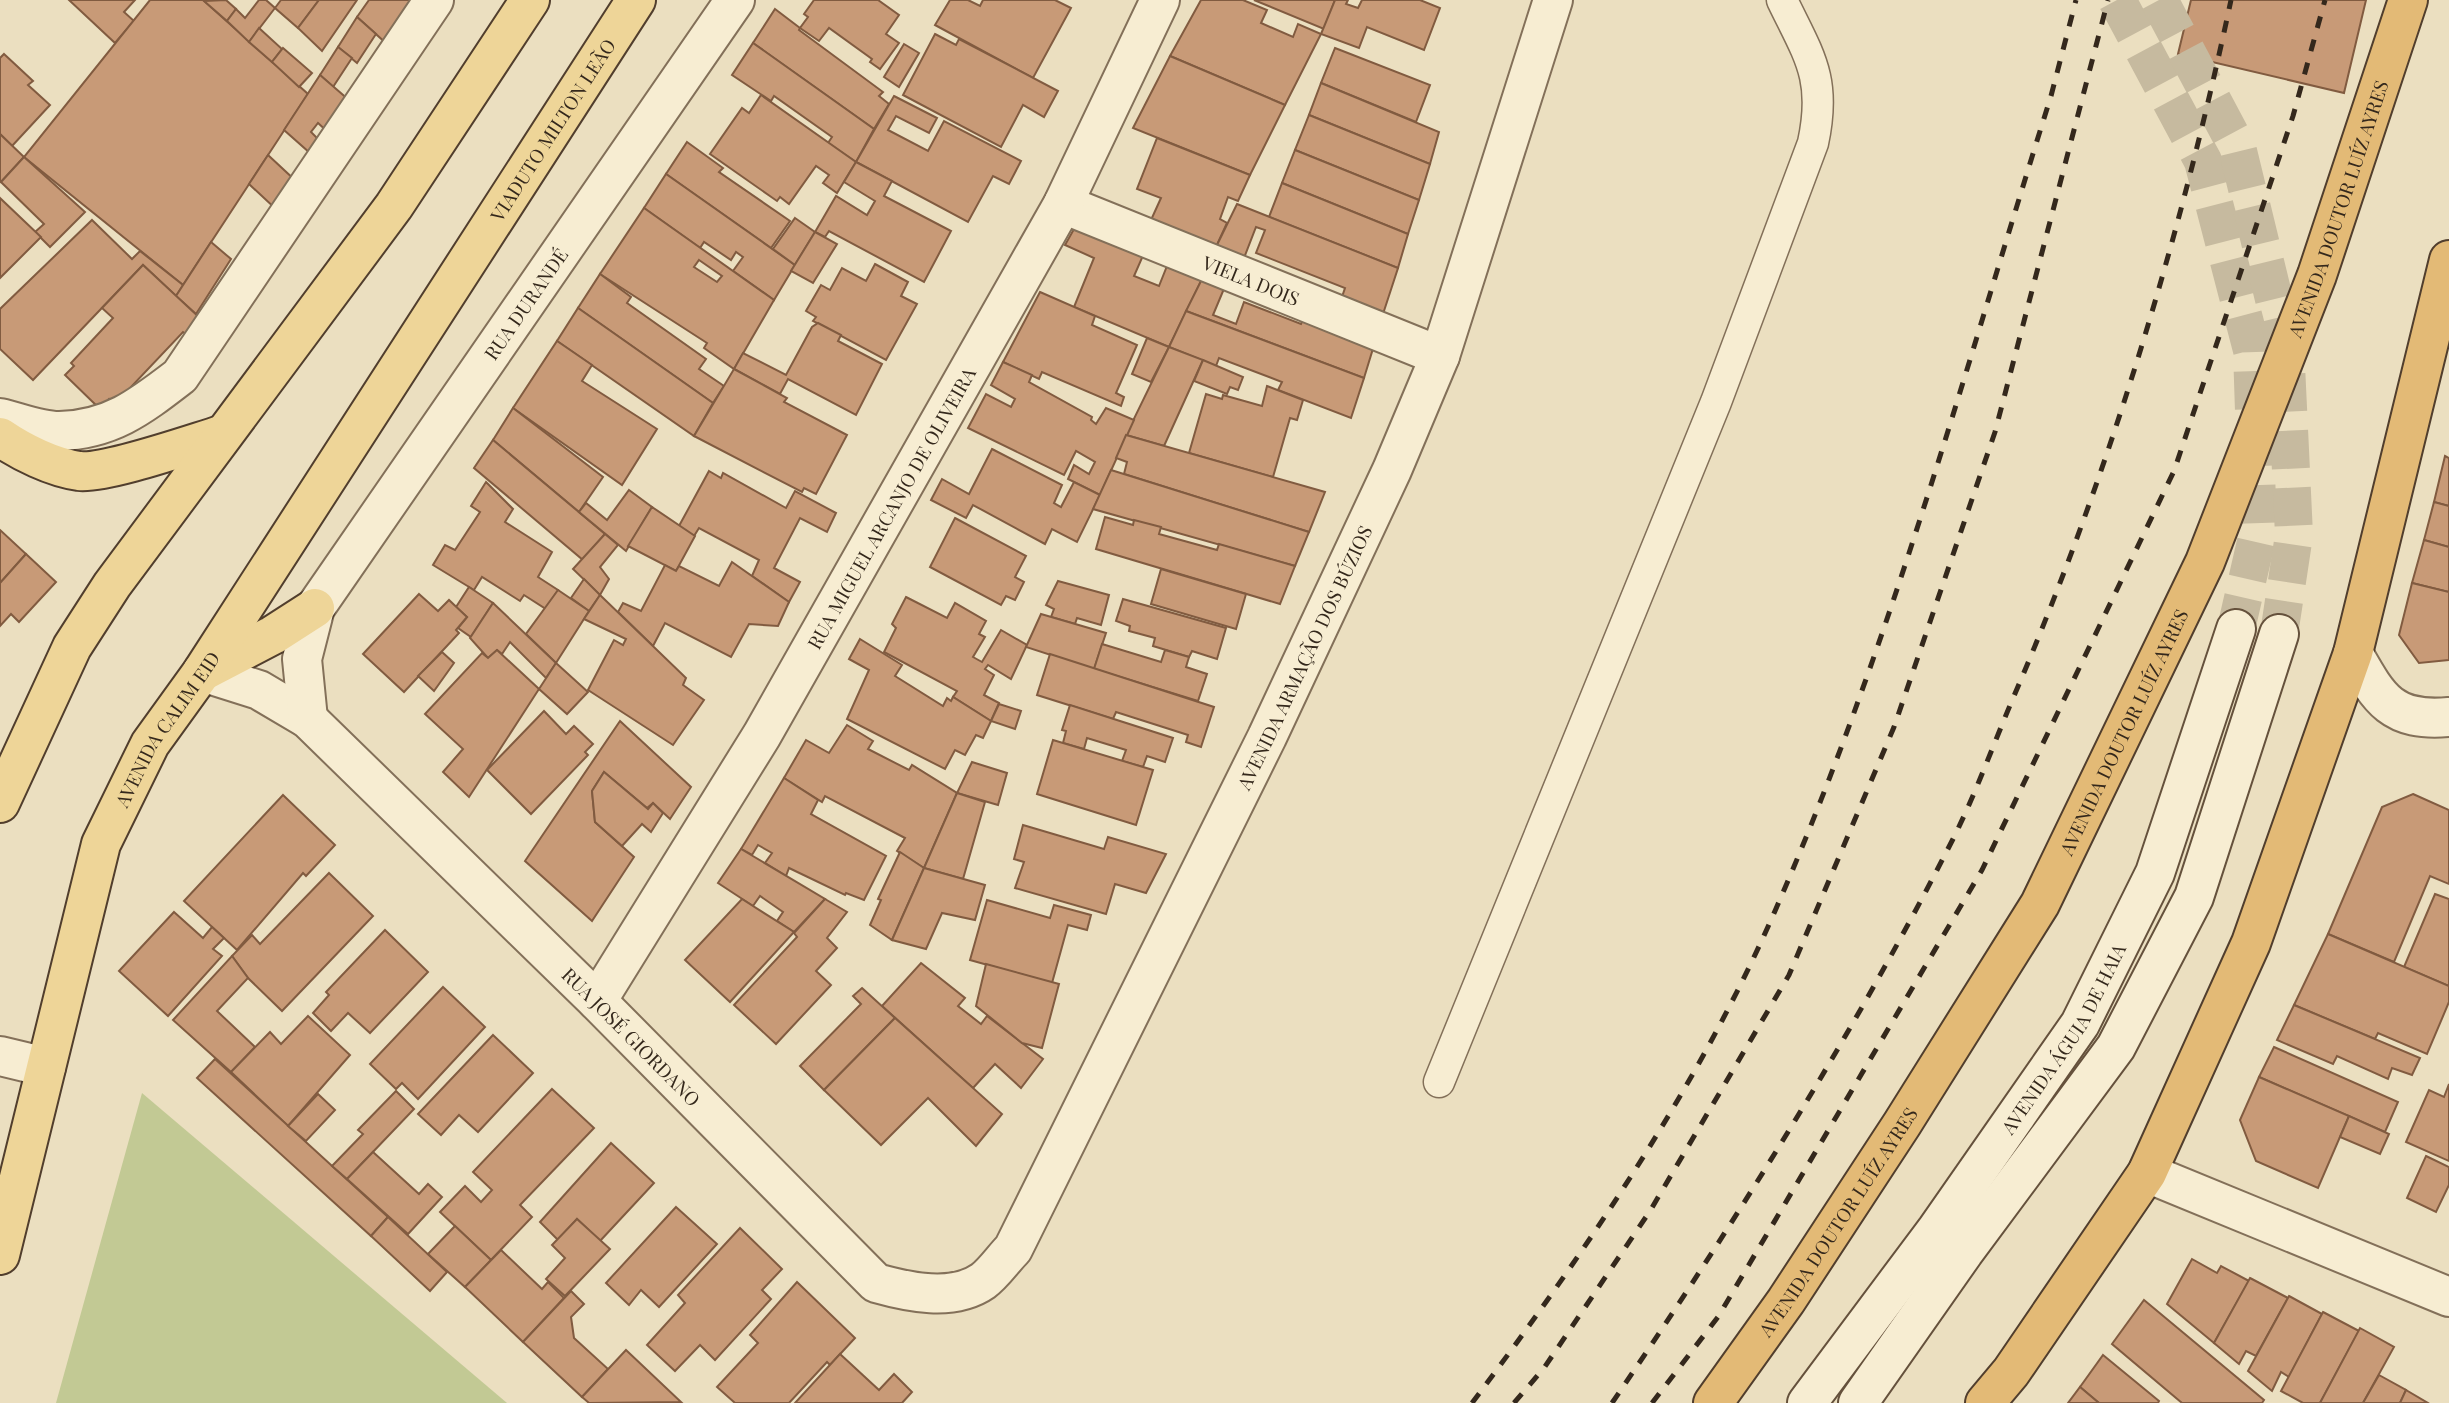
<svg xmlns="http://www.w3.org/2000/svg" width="2449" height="1403" viewBox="0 0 2449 1403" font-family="'Playfair Display',serif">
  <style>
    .green { fill: #c2c994 }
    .building { fill: #c89a77; stroke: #815b40; stroke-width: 2; fill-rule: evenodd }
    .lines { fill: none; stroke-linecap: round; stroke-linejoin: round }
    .secondary-tunnel { stroke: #c6ba9f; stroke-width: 38; stroke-dasharray: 38 19; stroke-linecap: butt }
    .service-casing { stroke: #837059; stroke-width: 33 }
    .pedestrian-casing { stroke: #837059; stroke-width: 42 }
    .minor-casing { stroke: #837059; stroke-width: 42 }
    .secondary-casing { stroke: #65513c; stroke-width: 42 }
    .primary-casing { stroke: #513e2d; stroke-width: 42 }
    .trunk-casing { stroke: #513e2d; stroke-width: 42 }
    .service { stroke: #f7edd2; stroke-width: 30 }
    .pedestrian { stroke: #f7edd2; stroke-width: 38 }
    .minor { stroke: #f7edd2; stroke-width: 38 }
    .secondary { stroke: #f7edd2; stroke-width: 38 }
    .primary { stroke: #eed598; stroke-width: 38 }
    .trunk { stroke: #e3ba76; stroke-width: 38 }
    .rail { stroke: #34281c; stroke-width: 5; stroke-dasharray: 12 12; stroke-linecap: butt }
    .labels { text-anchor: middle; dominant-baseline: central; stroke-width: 5; stroke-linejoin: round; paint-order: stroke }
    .street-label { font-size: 19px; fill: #34281c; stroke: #f3e9cf }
  </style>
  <rect width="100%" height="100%" fill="#ebdfc0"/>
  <path class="green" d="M142 1093 507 1403H56Z"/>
  <g class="building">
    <path d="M69 0H135L124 12 134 21 115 43Z"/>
    <path d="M150 0H203L308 94 183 285 24 157Z"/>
    <path d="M226 0 236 9 227 21 204 1Z"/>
    <path d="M259 0H266L275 8 249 42 227 21 236 9 245 18Z"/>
    <path d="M281 0H319L298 28 275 8Z"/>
    <path d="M319 0H357L322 51 298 28Z"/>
    <path d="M369 0H429L387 44 357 17Z"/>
    <path d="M814 0H878L899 15 886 34 899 43 880 69 870 62 872 59 829 28 819 41 800 28 808 17 804 14Z"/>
    <path d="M950 0H968L980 6 983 0H1055L1071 8 1033 78 935 25Z"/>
    <path d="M1201 0H1243L1267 10 1261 23 1293 37 1298 24 1321 34 1285 105 1170 56Z"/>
    <path d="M1254 0H1335L1324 29Z"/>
    <path d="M1335 0H1348L1346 4 1358 8 1362 0H1420L1440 8 1424 50 1367 27 1359 48 1321 34Z"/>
    <path d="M2191 0H2366L2344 93 2178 54Z"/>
    <path d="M775 9 800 28 799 30 883 92 879 96 889 104 874 129 753 43Z"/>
    <path d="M357 17 376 34 357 63 338 47Z"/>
    <path d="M259 28 282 49 272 62 249 42Z"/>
    <path d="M935 34 956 45 959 39 1058 91 1044 117 1023 105 1001 147 903 95Z"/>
    <path d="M753 43 874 129 856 162 828 143 832 137 774 96 771 101 732 75Z"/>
    <path d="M904 44 919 53 899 87 884 77Z"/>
    <path d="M338 47 352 58 333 87 320 75Z"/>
    <path d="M283 48 312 73 299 87 272 62Z"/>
    <path d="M1335 48 1430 85 1416 122 1321 83Z"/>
    <path d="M4 54 33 81 28 85 50 105 12 146 0 134V58Z"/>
    <path d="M1170 56 1285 105 1250 175 1133 128Z"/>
    <path d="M320 75 350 101 330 134 318 123 311 132 320 141 310 153 284 130Z"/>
    <path d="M1321 83 1439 132 1430 164 1309 115Z"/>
    <path d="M761 95 856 162 837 193 823 183 829 175 816 166 789 204 780 197 777 201 710 154 742 108 749 113Z"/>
    <path d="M894 96 937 118 929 133 896 116 888 130 928 151 944 121 1021 161 1009 184 993 176 968 222 856 162Z"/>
    <path d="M1309 115 1430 164 1419 200 1295 150Z"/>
    <path d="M0 134 24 157 1 182 0 181Z"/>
    <path d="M1157 138 1250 175 1238 201 1228 197 1220 219 1227 223 1216 247 1151 220 1161 198 1137 189Z"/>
    <path d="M687 142 723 168 719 172 790 221 771 248 666 174Z"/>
    <path d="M1295 150 1419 200 1408 234 1282 183Z"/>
    <path d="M268 155 298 183 278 211 249 184Z"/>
    <path d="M24 157 85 212 50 247 35 232 44 224 1 182Z"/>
    <path d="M856 162 892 181 884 196 951 231 924 282 829 231 825 237 815 232 836 196 867 215 875 201 844 182Z"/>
    <path d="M666 174 795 265 774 300 733 271 743 257 736 252 731 260 704 242 700 248 644 208Z"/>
    <path d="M1282 183 1408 234 1398 268 1269 217Z"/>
    <path d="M0 198 41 237 0 278Z"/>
    <path d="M1237 204 1398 268 1383 314 1342 297 1345 288 1256 253 1265 230 1256 227 1244 258 1216 247Z"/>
    <path d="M644 208 774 300 734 369 704 348 707 343 600 274ZM699 260 722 276 717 282 694 267Z"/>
    <path d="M795 218 815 232 795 265 773 249Z"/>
    <path d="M92 220 132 259 140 251 183 285 176 296 143 265 33 380 0 349V309Z"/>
    <path d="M1078 222 1145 251 1134 276 1159 286 1169 261 1204 275 1169 347 1074 307 1094 258 1065 245Z"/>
    <path d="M815 232 837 244 813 283 791 271Z"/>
    <path d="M211 242 231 259 196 314 176 296Z"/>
    <path d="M875 264 908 282 901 296 917 304 886 360 813 321 816 317 806 311 821 285 830 290 842 268 866 281Z"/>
    <path d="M143 265 202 320 187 335 183 332 114 405 109 399 100 409 65 375 74 366 71 363 113 318 102 308Z"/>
    <path d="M600 274 631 297 627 303 706 359 699 369 724 386 713 403 578 308Z"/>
    <path d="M1204 275 1226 284 1213 315 1236 324 1244 302 1301 324 1305 315 1375 342 1364 378 1186 311Z"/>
    <path d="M1040 292 1095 316 1092 325 1137 345 1116 393 1124 397 1121 406 1042 372 1039 379 1003 362Z"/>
    <path d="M578 308 713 403 694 436 557 341Z"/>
    <path d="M1186 311 1364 378 1351 418 1278 390 1282 382 1219 358 1216 366 1169 347Z"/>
    <path d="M818 323 841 335 838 341 882 364 856 415 788 379 780 394 734 369 743 353 786 375 812 327Z"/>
    <path d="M1147 338 1169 347 1151 382 1132 374Z"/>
    <path d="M557 341 592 365 582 381 657 429 622 485 513 408Z"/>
    <path d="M1169 347 1203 360 1164 446 1126 435Z"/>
    <path d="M1203 360 1243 377 1238 390 1230 387 1227 394 1194 381Z"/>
    <path d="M1003 362 1032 375 1029 382 1092 417 1091 420 1096 424 1106 408 1134 420 1100 495 1068 479 1074 465 1089 474 1095 462 1076 451 1064 475 968 428 986 394 1011 407 1015 399 991 385Z"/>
    <path d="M734 369 787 398 784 402 847 435 816 494 804 488 802 492 694 436Z"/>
    <path d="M1267 386 1303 400 1297 420 1290 418 1273 477 1189 453 1206 394 1222 399 1223 395 1262 406Z"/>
    <path d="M513 408 603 477 579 512 493 440Z"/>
    <path d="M1126 435 1325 492 1309 532 1124 474 1127 462 1116 458Z"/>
    <path d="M493 440 605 534 583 560 474 468Z"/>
    <path d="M992 449 1062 485 1054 503 1061 507 1074 482 1100 495 1077 542 1052 529 1045 544 973 505 966 518 931 500 942 479 969 494Z"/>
    <path d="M2445 456 2449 458V506L2434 502Z"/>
    <path d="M1111 470 1309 532 1295 566 1093 509Z"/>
    <path d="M709 471 721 478 723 473 786 508 795 491 836 513 827 532 800 518 774 568 800 582 789 602 752 576 759 560 699 528 694 536 679 526Z"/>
    <path d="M486 482 513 509 505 522 552 552 538 577 558 590 546 609 524 595 520 601 482 577 474 590 433 565 445 545 455 550 480 512 471 506Z"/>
    <path d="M629 490 652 507 626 551 579 512 586 503 607 520Z"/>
    <path d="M2434 502 2449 506V547L2424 540Z"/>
    <path d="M652 507 695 536 676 571 628 546Z"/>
    <path d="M1105 517 1133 525 1134 520 1161 527 1159 534 1217 550 1219 544 1295 566 1280 604 1096 549Z"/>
    <path d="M955 518 1026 556 1015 577 1024 582 1015 600 1006 596 1001 605 930 567Z"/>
    <path d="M0 530 26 554 0 583Z"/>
    <path d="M605 534 618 545 600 567 609 579 600 595 573 569Z"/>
    <path d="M2424 540 2449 547V592L2412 583Z"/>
    <path d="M26 554 56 582 19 622 11 614 0 626V583Z"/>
    <path d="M732 562 789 602 778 626 749 624 731 657 665 623 653 646 618 612 623 603 641 611 665 565 676 571 679 566 719 586Z"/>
    <path d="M1161 569 1246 594 1236 629 1151 604Z"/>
    <path d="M584 579 600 595 589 611 571 598Z"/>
    <path d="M1058 581 1109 595 1101 625 1077 618 1075 624 1051 617 1054 609 1046 605Z"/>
    <path d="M2412 583 2449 592V660L2419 663 2399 635Z"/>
    <path d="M469 587 493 603 471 637 458 628 467 617 456 607Z"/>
    <path d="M558 590 589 611 556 663 526 634Z"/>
    <path d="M419 594 438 611 449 600 467 617 456 630 459 633 404 692 363 654Z"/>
    <path d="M600 595 686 678 683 685 704 700 673 745 588 690 614 640 623 645 626 639 584 619Z"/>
    <path d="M906 597 947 618 955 603 986 621 979 634 985 637 973 657 982 662 1001 630 1027 645 1011 679 988 665 985 669 994 675 984 695 999 703 991 721 953 697 957 691 884 652 896 628 892 624Z"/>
    <path d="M1123 599 1226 628 1217 659 1192 651 1189 657 1153 646 1155 638 1129 631 1130 626 1116 621Z"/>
    <path d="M493 603 556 663 546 678 510 642 502 654 497 650 488 658 470 638Z"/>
    <path d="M1041 614 1106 633 1094 669 1026 647Z"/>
    <path d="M860 639 902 665 895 676 943 706 947 698 951 701 953 697 991 721 983 738 976 735 965 755 955 750 945 769 847 719 869 670 849 659Z"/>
    <path d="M1102 644 1161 662 1165 650 1189 657 1186 667 1207 674 1198 701 1094 669Z"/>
    <path d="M497 650 539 689 469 797 443 772 463 749 425 714 482 653 488 658Z"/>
    <path d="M442 652 454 663 434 691 418 676Z"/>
    <path d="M1050 654 1214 707 1201 747 1186 742 1188 735 1116 712 1113 719 1037 695Z"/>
    <path d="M556 663 588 692 567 714 539 689Z"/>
    <path d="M999 704 1021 711 1015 729 991 721Z"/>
    <path d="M1070 705 1173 738 1165 762 1147 756 1143 767 1122 761 1126 750 1087 738 1084 749 1063 743 1066 731 1062 730Z"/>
    <path d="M544 711 566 734 574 726 593 744 585 752 588 755 531 814 487 770Z"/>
    <path d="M620 721 691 787 670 819 653 803 647 808 604 772 592 791 595 822 634 857 592 921 525 861Z"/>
    <path d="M847 725 873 741 868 749 909 770 912 765 957 793 924 868 897 851 905 838 825 796 822 802 784 778 806 740 829 753Z"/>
    <path d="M1053 740 1153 770 1136 825 1037 794Z"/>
    <path d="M972 762 1007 773 998 805 957 793Z"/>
    <path d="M604 772 648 809 653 803 663 813 651 832 642 824 622 846 595 822 592 791Z"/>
    <path d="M784 778 818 800 811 814 886 856 864 900 846 893 845 895 789 868 786 876 765 863 772 853 758 845 752 855 741 849Z"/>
    <path d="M957 793 985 802 963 879 924 868Z"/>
    <path d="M2413 794 2449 810V884L2430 876 2394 962 2328 934 2382 807Z"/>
    <path d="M283 795 335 845 306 876 303 873 237 950 184 901Z"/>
    <path d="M1023 825 1104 849 1108 837 1166 854 1146 893 1115 884 1106 914 1015 888 1024 862 1014 859Z"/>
    <path d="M741 849 825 899 794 932 777 921 783 912 760 896 753 906 718 883Z"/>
    <path d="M900 852 924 868 892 940 870 925 881 900 878 899Z"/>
    <path d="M924 868 985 885 975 920 942 913 926 949 892 940Z"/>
    <path d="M329 873 373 916 282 1011 248 978 232 956 252 935 260 944Z"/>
    <path d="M2435 894 2449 899V986L2404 967Z"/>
    <path d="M742 899 794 932 730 1002 685 960Z"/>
    <path d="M825 899 847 912 827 938 837 948 816 971 831 985 776 1044 734 1005 797 937 794 933Z"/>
    <path d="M987 900 1050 918 1054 905 1091 915 1087 930 1068 925 1052 983 970 960Z"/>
    <path d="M174 912 203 938 212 927 224 938 213 949 222 956 168 1016 119 971Z"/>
    <path d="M385 930 428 972 370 1033 348 1013 331 1031 313 1013 329 995 326 992Z"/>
    <path d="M2328 934 2449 986V1002L2427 1054 2378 1033 2375 1039 2294 1005Z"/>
    <path d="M232 956 248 978 217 1011 255 1047 231 1072 173 1020Z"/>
    <path d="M921 963 965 998 958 1006 981 1024 987 1016 1043 1059 1021 1088 995 1064 973 1088 882 1006Z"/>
    <path d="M986 964 1059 984 1042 1048 1022 1043 976 1006Z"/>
    <path d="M443 987 485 1027 418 1099 402 1083 396 1089 370 1064Z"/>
    <path d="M862 988 895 1018 824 1090 800 1066 861 1004 853 996Z"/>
    <path d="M2294 1005 2420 1058 2412 1075 2392 1068 2388 1079 2337 1056 2333 1064 2277 1040Z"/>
    <path d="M308 1016 350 1055 288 1126 231 1072 270 1032 281 1044Z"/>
    <path d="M895 1018 1002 1114 976 1146 928 1098 881 1145 824 1090Z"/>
    <path d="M493 1035 533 1073 478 1132 459 1115 441 1135 418 1114Z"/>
    <path d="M2274 1047 2398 1102 2385 1132 2259 1077Z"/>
    <path d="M215 1059 388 1217 371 1236 197 1078Z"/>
    <path d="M2259 1077 2349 1116 2318 1188 2256 1161 2240 1120Z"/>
    <path d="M2449 1084V1161L2406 1142 2429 1090 2444 1097Z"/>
    <path d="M552 1089 594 1128 520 1205 532 1217 491 1260 440 1212 465 1186 481 1202 492 1190 473 1172Z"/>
    <path d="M396 1091 414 1109 347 1179 332 1166 363 1134 358 1130Z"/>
    <path d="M318 1094 335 1110 306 1141 288 1126Z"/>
    <path d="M2349 1116 2389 1134 2380 1154 2340 1137Z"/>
    <path d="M611 1143 654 1183 600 1241 577 1219 558 1240 540 1222Z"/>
    <path d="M373 1152 419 1194 428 1184 442 1197 408 1234 347 1179Z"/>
    <path d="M2426 1156 2449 1167V1185L2436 1212 2407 1198Z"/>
    <path d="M676 1207 717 1244 659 1307 641 1290 629 1305 606 1283Z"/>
    <path d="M388 1217 447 1272 430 1291 371 1236Z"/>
    <path d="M577 1219 610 1249 565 1296 546 1279 565 1258 552 1245Z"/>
    <path d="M455 1226 491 1260 465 1287 428 1254Z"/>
    <path d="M740 1228 782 1269 762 1290 771 1299 715 1360 700 1345 675 1371 647 1345 685 1303 678 1295Z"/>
    <path d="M501 1250 542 1289 548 1282 564 1298 523 1342 465 1287Z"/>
    <path d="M2192 1259 2217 1273 2221 1266 2249 1281 2214 1343 2167 1304Z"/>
    <path d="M2250 1278 2288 1298 2256 1356 2246 1351 2239 1364 2214 1343Z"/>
    <path d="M797 1282 855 1338 830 1365 827 1362 789 1403H735L717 1387 758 1343 750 1335Z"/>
    <path d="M571 1291 584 1304 571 1317 574 1338 608 1369 582 1397 523 1342Z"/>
    <path d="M2289 1296 2322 1314 2289 1377 2281 1372 2272 1391 2248 1371Z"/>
    <path d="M2144 1300 2264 1400 2262 1403H2182L2112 1344Z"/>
    <path d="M2323 1312 2359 1331 2320 1403H2303L2281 1391Z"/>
    <path d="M2360 1328 2394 1347 2363 1403H2320Z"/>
    <path d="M626 1350 681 1402 589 1403 582 1397Z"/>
    <path d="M840 1354 879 1390 894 1374 912 1392 902 1403H795Z"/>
    <path d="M2103 1355 2159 1401 2158 1403H2099L2080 1387Z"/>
    <path d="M2379 1375 2406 1390 2400 1403H2363Z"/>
    <path d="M2080 1387 2099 1403H2068Z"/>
    <path d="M2406 1390 2428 1403H2400Z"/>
  </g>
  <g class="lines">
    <g class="secondary-tunnel">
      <path d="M2117 0 2203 161 2252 350 2258 533 2236 629"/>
      <path d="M2159 0 2237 147 2285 344 2294 535 2279 634"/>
    </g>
    <defs>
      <path id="service" d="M1439 1082 1716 402 1813 143C1827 78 1809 56 1782 0"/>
      <g id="pedestrian">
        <path id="s1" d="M1063 204 1440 356"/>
      </g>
      <g id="minor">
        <path d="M0 418C18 422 40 431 59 431 111 430 141 406 180 376L434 0"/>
        <path d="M2353 653C2379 699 2391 722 2449 717"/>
        <path id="s2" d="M202 672 259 690 308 719 597 1001 876 1283C908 1292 953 1302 983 1281 994 1273 1003 1259 1013 1249L1267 737 1392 470 1440 356 1553 0"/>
        <path id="s3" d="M308 719 302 659 315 608 735 0"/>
        <path id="s4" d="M597 1001 762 735 1063 204 1160 0"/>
        <path d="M0 1056 46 1067"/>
        <path d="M2147 1173 2449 1297"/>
      </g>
      <g id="secondary">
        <path id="s5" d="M1807 1403 1937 1229 2080 1024 2155 873 2236 629"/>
        <path d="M1858 1403 1964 1252 2116 1047 2194 897 2279 634"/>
      </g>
      <g id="primary">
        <path d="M0 437C22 452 52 467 79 471 106 474 191 444 221 435"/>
        <path d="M204 671 273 635 315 608"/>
        <path d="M0 803 72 647 112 585 394 206 530 0"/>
        <path id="s6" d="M0 1255 101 844 150 744 202 672 636 0"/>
      </g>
      <g id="trunk">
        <path id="s7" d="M1713 1403 1786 1301 1902 1124 2040 904 2205 562 2317 275 2408 0"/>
        <path d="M1985 1403 2011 1372 2147 1173 2251 943 2353 653 2449 260"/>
      </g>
    </defs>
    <use href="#service" class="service-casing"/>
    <use href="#pedestrian" class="pedestrian-casing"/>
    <use href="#minor" class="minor-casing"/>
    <use href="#secondary" class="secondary-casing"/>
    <use href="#primary" class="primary-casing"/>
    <use href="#trunk" class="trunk-casing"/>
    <use href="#service" class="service"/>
    <use href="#pedestrian" class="pedestrian"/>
    <use href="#minor" class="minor"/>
    <use href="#secondary" class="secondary"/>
    <use href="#primary" class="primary"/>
    <use href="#trunk" class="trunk"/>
    <g class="rail">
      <path d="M1472 1403C1587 1250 1698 1087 1775 911 1890 648 1965 369 2051 96L2076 0"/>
      <path d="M1514 1403 1544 1368 1650 1211 1789 975 1894 727 1995 432 2108 0"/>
      <path d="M1612 1403C1736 1221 1853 1035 1953 839 1975 795 1992 748 2011 703 2108 478 2180 240 2231 0"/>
      <path d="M1652 1403 1718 1317 1982 870 2174 471 2293 116 2325 0"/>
    </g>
  </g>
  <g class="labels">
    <g class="street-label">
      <text stroke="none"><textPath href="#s6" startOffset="1269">VIADUTO MILTON LEÃO</textPath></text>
      <text stroke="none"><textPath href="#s7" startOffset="1354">AVENIDA DOUTOR LUÍZ AYRES</textPath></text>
      <text stroke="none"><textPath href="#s1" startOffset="203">VIELA DOIS</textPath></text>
      <text stroke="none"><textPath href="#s3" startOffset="483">RUA DURANDÉ</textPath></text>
      <text stroke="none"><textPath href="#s4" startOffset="574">RUA MIGUEL ARCANJO DE OLIVEIRA</textPath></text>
      <text stroke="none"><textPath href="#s2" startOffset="1731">AVENIDA ARMAÇÃO DOS BÚZIOS</textPath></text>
      <text stroke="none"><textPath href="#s6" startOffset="556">AVENIDA CALIM EID</textPath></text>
      <text stroke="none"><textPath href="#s7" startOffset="788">AVENIDA DOUTOR LUÍZ AYRES</textPath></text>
      <text stroke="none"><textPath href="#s2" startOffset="570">RUA JOSÉ GIORDANO</textPath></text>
      <text stroke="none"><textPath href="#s5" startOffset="446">AVENIDA ÁGUIA DE HAIA</textPath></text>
      <text stroke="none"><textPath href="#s7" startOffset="220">AVENIDA DOUTOR LUÍZ AYRES</textPath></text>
    </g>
  </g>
</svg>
